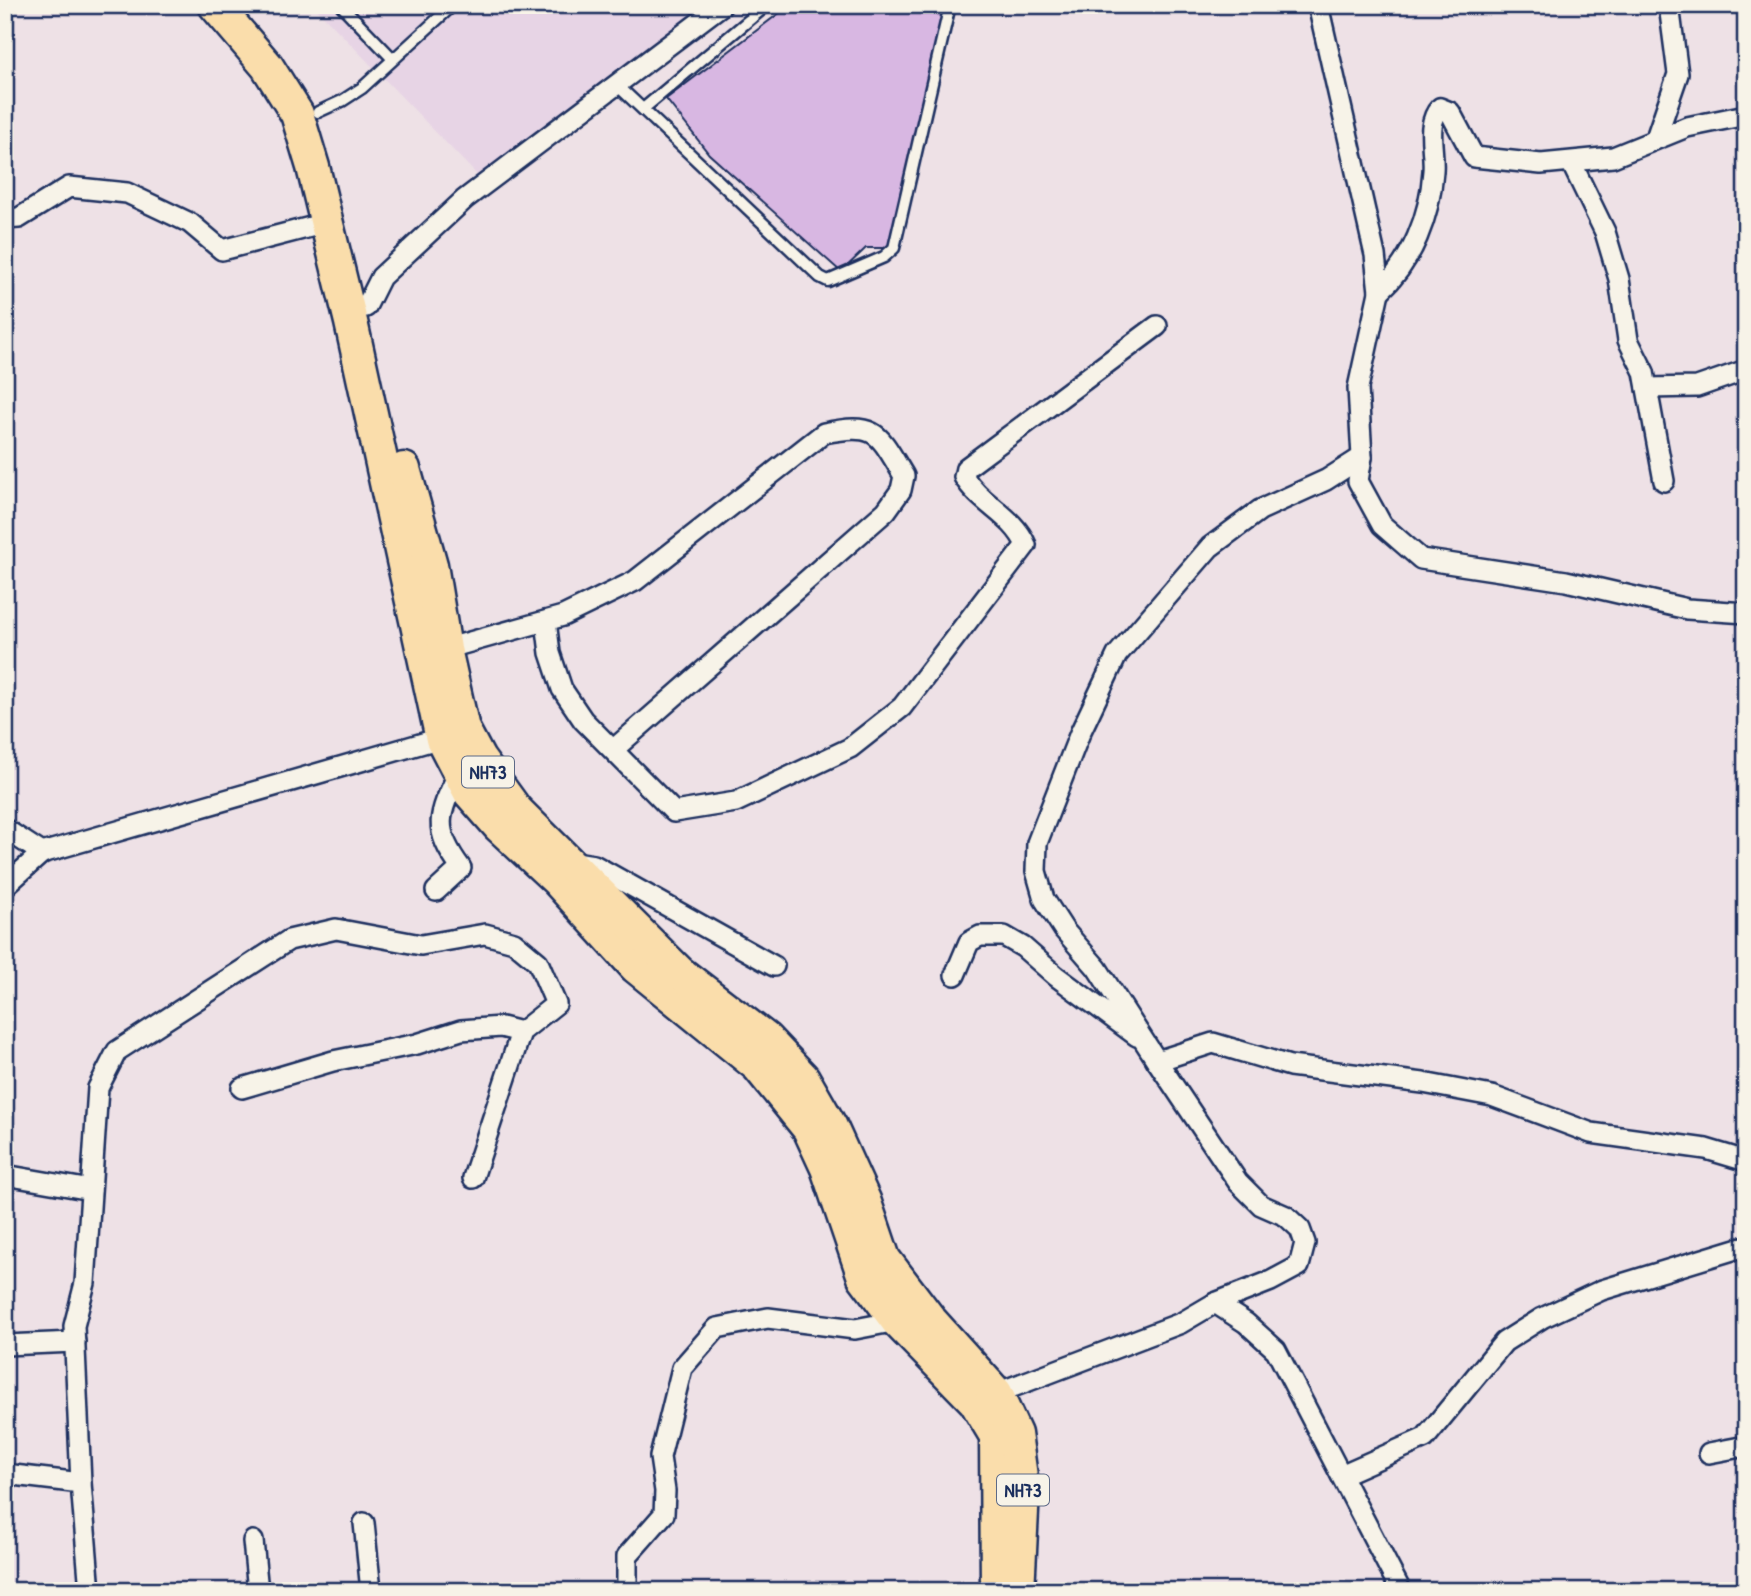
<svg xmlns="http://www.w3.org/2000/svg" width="1751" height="1596" viewBox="0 0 1751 1596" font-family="'Patrick Hand',sans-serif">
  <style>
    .built { fill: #e7d4e5 }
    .building { fill: #d8b7e2; stroke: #1b2f5e; stroke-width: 2 }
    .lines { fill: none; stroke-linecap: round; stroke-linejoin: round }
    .service-casing { stroke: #1b2f5e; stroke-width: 15 }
    .minor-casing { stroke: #1b2f5e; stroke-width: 24 }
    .trunk-casing { stroke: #1b2f5e; stroke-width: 37 }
    .service { stroke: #f7f3e8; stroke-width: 10 }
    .minor { stroke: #f7f3e8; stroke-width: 19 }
    .trunk { stroke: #faddab; stroke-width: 32 }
    .labels { text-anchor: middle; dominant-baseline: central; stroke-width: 5; stroke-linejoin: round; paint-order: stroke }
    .shield { fill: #f7f3e8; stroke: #5d6a87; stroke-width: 2 }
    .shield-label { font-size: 19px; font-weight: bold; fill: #1b2f5e }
  </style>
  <rect width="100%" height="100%" fill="#eee1e6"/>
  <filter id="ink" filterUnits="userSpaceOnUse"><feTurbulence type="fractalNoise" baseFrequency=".0143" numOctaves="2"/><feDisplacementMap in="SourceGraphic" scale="14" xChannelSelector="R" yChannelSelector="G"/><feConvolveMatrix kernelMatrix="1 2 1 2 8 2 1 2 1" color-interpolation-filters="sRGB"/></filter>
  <g filter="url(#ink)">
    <path class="built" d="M313 5H707L480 178Z"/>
    <path class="building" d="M790 5H948L889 248H866L841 272 709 154 666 99Z"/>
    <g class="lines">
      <defs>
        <g id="service">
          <path d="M341 5 392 58"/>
          <path d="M617 85 820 277 828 281 884 257 894 248 950 5"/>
          <path d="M643 109 767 5"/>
          <path d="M318 112 342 101 362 88 453 5"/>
        </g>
        <g id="minor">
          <path d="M1318 5 1375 255 1379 292 1358 388 1362 457 1358 481 1382 525 1421 559 1566 581 1687 609 1746 613"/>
          <path d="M1656 138 1678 74 1669 5"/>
          <path d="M1571 162 1605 232 1619 279 1628 340 1644 372 1664 481"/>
          <path d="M5 219 19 218 69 187 127 193 190 223 222 250 326 223"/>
          <path d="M1379 292C1412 262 1430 216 1433 171 1435 151 1425 124 1440 108L1450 112 1474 157 1541 164 1613 157 1687 127 1746 115"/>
          <path d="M366 307 381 277 465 199 722 5"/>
          <path d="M1647 388 1697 387 1746 370"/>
          <path d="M546 621 550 653 562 689 583 720 674 812 736 802 850 748 902 707 1026 545C1013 515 980 504 964 477L966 468 1157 326"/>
          <path d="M445 649 563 616 635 581 824 433C877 422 878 433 904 476L901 490 886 511 614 749"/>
          <path d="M5 829 42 853"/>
          <path d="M569 861 594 865 774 966"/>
          <path d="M5 886 42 853 451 735"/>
          <path d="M436 891 461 868C431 828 439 814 459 772"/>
          <path d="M955 975 969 942 980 936H1004L1023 947 1056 976 1137 1036"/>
          <path d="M1157 1061 1097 968 1064 930 1044 899 1036 871 1037 843 1080 733 1117 655 1210 547 1260 510 1326 480 1362 457"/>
          <path d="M242 1088 333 1061 417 1044 461 1030 501 1027 521 1032"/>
          <path d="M5 1175 91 1190"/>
          <path d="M1215 1303 1271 1281 1299 1266 1305 1243 1300 1229 1286 1216 1261 1205 1238 1182 1157 1061 1213 1043 1290 1066 1423 1083 1492 1096 1591 1133 1706 1149 1746 1161"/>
          <path d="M5 1345 75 1342"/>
          <path d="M989 1396 1181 1323 1215 1303 1246 1323 1276 1350 1401 1591"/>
          <path d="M1709 1453 1746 1446"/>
          <path d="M5 1474 81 1483 90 1591"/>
          <path d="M1341 1475 1425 1438 1504 1342 1542 1318 1602 1290 1746 1246"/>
          <path d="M81 1483 74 1326 85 1283 98 1088 117 1051 289 940 336 929 421 945 485 934 514 942 538 962 556 1004 521 1032 473 1178"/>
          <path d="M364 1523 371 1591"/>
          <path d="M253 1541 258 1591"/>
          <path d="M627 1591V1556L664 1514 665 1491 660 1457 682 1368 717 1328 768 1318 855 1329 897 1321"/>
        </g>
        <g id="trunk">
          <path d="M215 5 267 66 297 114 313 167 351 322 442 739 470 793 499 826 557 880 636 967 758 1066 809 1129 827 1168 864 1277 897 1321 975 1401 996 1436 997 1591"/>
          <path d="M404 469 431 565 445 649 463 729 479 759 516 810 680 973 766 1039 803 1078 831 1127 864 1200 884 1259 931 1321 996 1393 1015 1434 1023 1491 1018 1591"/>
        </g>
      </defs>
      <use href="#service" class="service-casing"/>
      <use href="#minor" class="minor-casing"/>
      <use href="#trunk" class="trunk-casing"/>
      <use href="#service" class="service"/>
      <use href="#minor" class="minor"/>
      <use href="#trunk" class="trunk"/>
    </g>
  </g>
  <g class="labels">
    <g class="shield">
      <rect x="462" y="756.5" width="52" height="31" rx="5"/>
      <rect x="997" y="1474.5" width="52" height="31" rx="5"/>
    </g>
    <g class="shield-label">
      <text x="488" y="772">NH73</text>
      <text x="1023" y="1490">NH73</text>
    </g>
  </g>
  <rect width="1751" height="1596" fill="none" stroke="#f7f3e8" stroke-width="28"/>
  <rect x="14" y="14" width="1723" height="1568" fill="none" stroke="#1b2f5e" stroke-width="2.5" filter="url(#ink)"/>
</svg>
